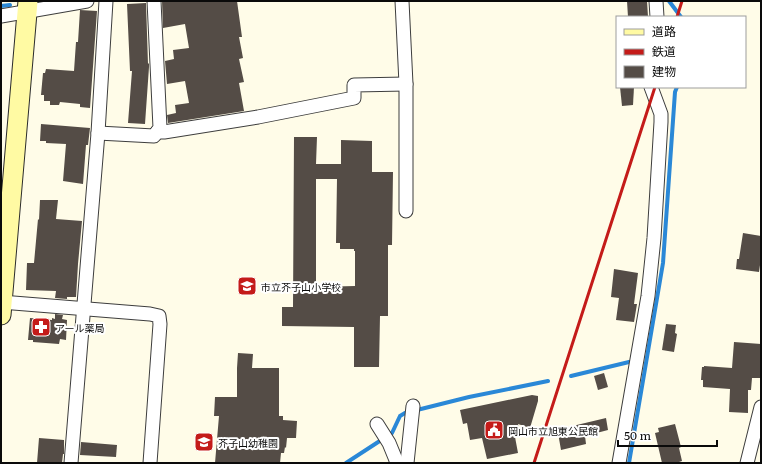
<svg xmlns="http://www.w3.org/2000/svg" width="762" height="464" viewBox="0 0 762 464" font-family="Literata,'Noto Sans JP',serif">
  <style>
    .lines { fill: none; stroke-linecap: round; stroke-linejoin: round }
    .stream { stroke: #2a88d7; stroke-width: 4 }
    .building { fill: #544c46; fill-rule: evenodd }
    .street-casing { stroke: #3d3d3d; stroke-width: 15 }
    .secondary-casing { stroke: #2c2c2c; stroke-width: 21 }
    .street { stroke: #fff; stroke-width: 13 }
    .secondary { stroke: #fffaa3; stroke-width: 19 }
    .rail { stroke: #c41b19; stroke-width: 3 }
    .labels { text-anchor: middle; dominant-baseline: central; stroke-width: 4; stroke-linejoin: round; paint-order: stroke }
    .poi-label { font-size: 10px; fill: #0a0a0a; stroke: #fff; text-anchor: start }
  </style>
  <rect width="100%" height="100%" fill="#fffce8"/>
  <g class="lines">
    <g class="stream">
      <path d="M669 1 681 17"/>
      <path d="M1 6 10 5"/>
      <path d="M571 376 629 362"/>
      <path d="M346 463 392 433 400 416 405 413 469 397 548 381"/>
      <path d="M629 463 663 263 675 92 677 87"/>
    </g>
  </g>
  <g class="building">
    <path d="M162 1H237L242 37H239L243 58 239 59 244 82 239 83 244 111 168 123 167 115 176 113 175 105 189 103 185 81 167 84 165 61 174 59 173 50 189 48 185 24 163 28Z"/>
    <path d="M627 1H647L648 17H628Z"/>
    <path d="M146 3 148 64 149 63V67L145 124 128 123 132 71H130L127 4Z"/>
    <path d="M80 10 97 11 90 108 80 107V104L60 102 59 105H50V101H44V95H41L43 73H45L46 69 74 71 76 42H78Z"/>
    <path d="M620 87H634L633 105 622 106Z"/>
    <path d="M41 124 90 128 88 145H86L83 184 63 181 66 144 46 143V141H40Z"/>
    <path d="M294 137H317L316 164H341V140L372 141V172H393L392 245H388V316H380L379 367H354V327L282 326V307H293ZM316 179H337L336 243H340V249H354V251H355V286L316 287Z"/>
    <path d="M40 200H58L56 219 82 221 78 264 76 297H67V299L55 298 56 291 26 290 27 263H34L38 219 39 220Z"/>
    <path d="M743 233 761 236V258L759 272 736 269 737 259H739Z"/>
    <path d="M614 269 638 273 634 304H637L634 322 616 320 619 298 611 297Z"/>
    <path d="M55 314 63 315 62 319 67 320 66 340 60 339 59 344 33 342V340H28L30 318 52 320V318L55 319Z"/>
    <path d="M666 324 676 325 675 333 677 334 674 352 662 350Z"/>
    <path d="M734 342 761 344V378H752L751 390H748V413L729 412 730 389 703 387V380H701L702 367H704V366L732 368Z"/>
    <path d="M238 353 253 354 252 368H279V416H283V420L297 421 296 438H287L286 448 285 447 284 453H281L280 463H215L219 416H214L215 397H237V368Z"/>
    <path d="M604 373 608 387 598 390 594 376Z"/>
    <path d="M532 395 538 396V401L530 428 518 424 521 436 515 437 518 453 487 459 482 438 470 440 467 423 463 424 460 410Z"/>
    <path d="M606 418 608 430 585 436 586 444 561 450 558 433H561L560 429Z"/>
    <path d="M675 424 681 447 679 448 682 461 676 463H662L655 433 659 432 658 428Z"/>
    <path d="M39 438 64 440V454H63L62 463H37Z"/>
    <path d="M81 442 117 445 116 457 80 455Z"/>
  </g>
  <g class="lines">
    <defs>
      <g id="street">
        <path d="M402 1 406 84V211"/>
        <path d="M656 1 657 17"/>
        <path d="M1 16 87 1"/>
        <path d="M157 132H164L258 117 354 98V85L406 84"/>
        <path d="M98 133 154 136 160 128 154 1"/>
        <path d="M1 302 150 314 159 316 160 324 150 463"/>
        <path d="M377 424 389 443 396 460V463"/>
        <path d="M71 463 98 133 106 1"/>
        <path d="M407 463 413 406"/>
        <path d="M619 463 648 296 654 238 661 122V114L651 87"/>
        <path d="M747 463 761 407"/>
      </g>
      <path id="secondary" d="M1 315 28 1"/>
    </defs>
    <use href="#street" class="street-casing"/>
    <use href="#secondary" class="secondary-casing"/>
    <use href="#street" class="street"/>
    <use href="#secondary" class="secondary"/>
    <g class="rail">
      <path d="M677 17 682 1"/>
      <path d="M534 463 655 87"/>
    </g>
  </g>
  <defs>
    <symbol id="school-square" viewBox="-11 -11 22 22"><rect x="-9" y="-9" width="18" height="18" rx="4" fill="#c41b19" stroke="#fff"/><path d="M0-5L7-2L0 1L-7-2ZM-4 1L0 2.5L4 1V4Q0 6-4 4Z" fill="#fff"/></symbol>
    <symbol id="pharmacy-square" viewBox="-11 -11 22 22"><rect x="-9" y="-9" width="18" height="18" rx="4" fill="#c41b19" stroke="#fff"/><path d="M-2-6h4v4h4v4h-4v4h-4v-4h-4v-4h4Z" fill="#fff"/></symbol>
    <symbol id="civic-square" viewBox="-11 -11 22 22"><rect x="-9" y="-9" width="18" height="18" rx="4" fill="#c41b19" stroke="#fff"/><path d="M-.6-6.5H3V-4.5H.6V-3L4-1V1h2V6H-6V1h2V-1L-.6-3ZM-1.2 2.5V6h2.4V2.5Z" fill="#fff"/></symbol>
  </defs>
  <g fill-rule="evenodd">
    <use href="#school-square" x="236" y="275" width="22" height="22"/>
    <use href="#pharmacy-square" x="30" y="316" width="22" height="22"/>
    <use href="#civic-square" x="483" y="419" width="22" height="22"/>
    <use href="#school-square" x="193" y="431" width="22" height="22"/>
  </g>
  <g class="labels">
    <g class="poi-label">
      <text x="261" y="286">市立芥子山小学校</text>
      <text x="55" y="327">アール薬局</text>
      <text x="508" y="430">岡山市立旭東公民館</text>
      <text x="218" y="442">芥子山幼稚園</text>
    </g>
  </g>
  <rect width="762" height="464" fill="none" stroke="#0a0a0a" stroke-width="4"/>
  <rect x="616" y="16" width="130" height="72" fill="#ffffff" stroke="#9d9d9d"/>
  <rect x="624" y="29" width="20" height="6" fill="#fffaa3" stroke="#9d9d9d"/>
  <text x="652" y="36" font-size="12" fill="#0a0a0a">道路</text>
  <rect x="624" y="49" width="20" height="6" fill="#c41b19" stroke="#9d9d9d"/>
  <text x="652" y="56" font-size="12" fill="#0a0a0a">鉄道</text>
  <rect x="624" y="66" width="20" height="12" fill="#544c46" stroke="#9d9d9d"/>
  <text x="652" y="76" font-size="12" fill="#0a0a0a">建物</text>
  <path d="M618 440v6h99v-6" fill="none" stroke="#0a0a0a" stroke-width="2"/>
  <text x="624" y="440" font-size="12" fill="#0a0a0a" stroke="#ffffff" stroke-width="3" paint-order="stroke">50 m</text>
</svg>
